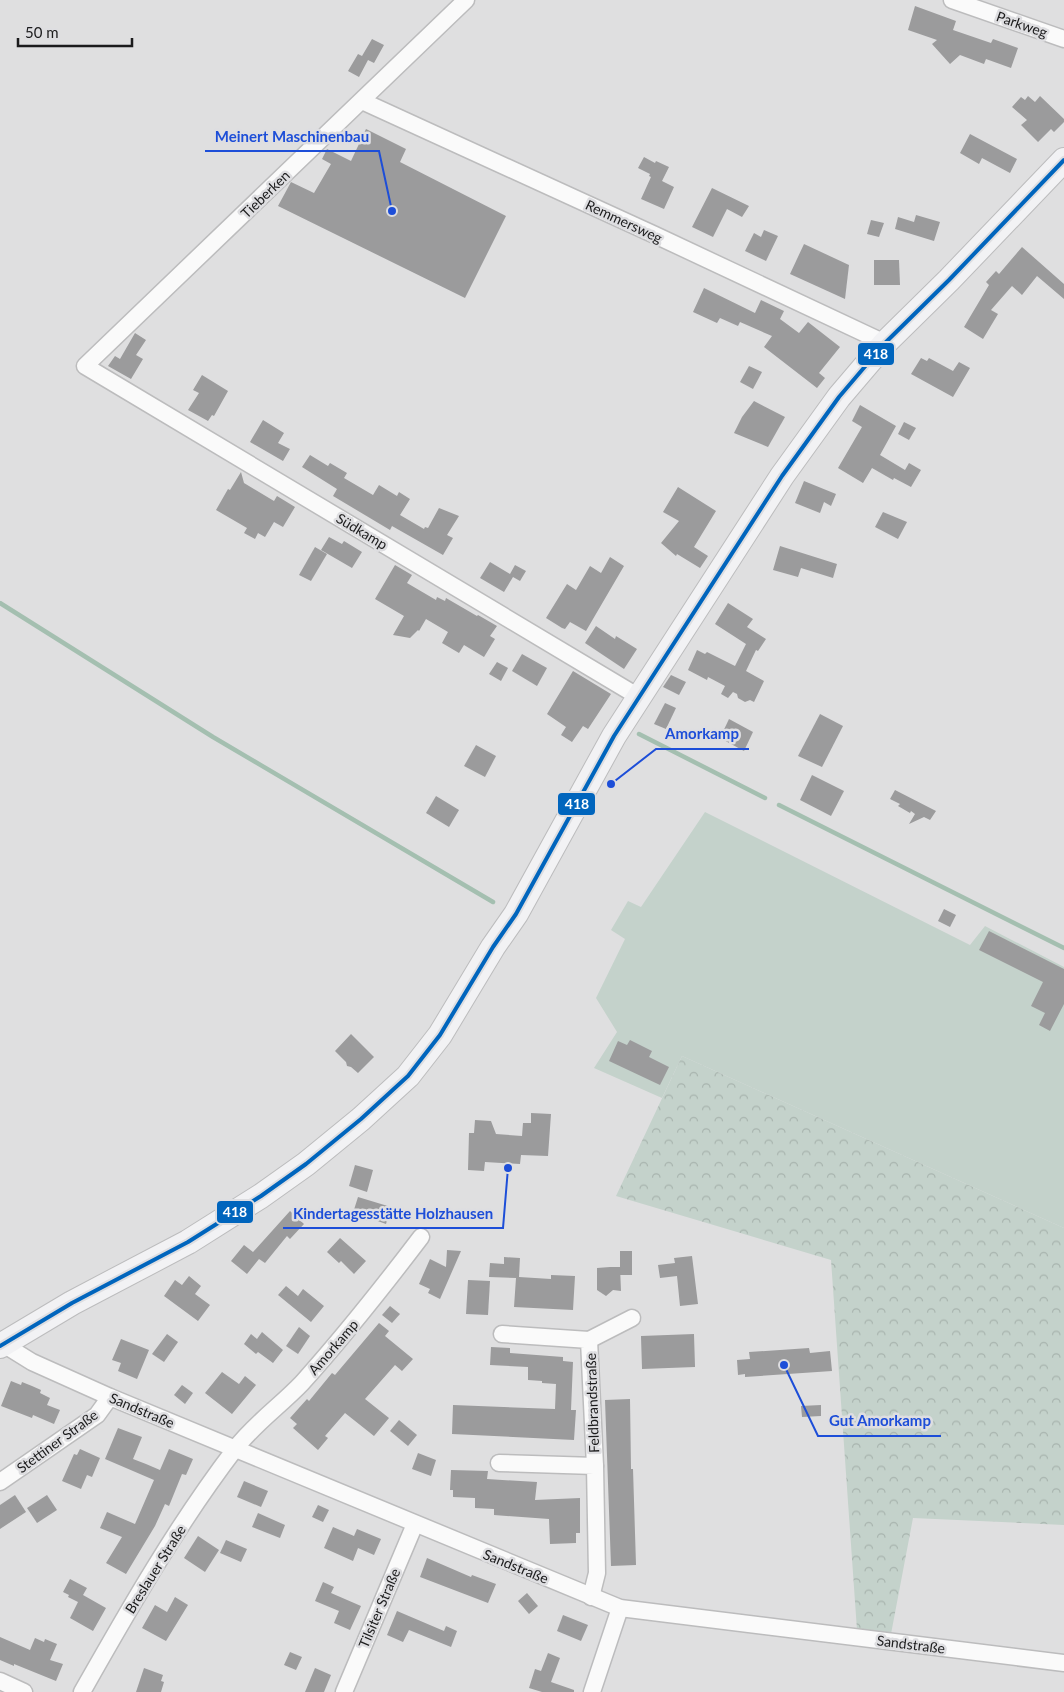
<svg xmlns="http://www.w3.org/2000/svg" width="1064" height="1692" viewBox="0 0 1064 1692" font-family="Lato,sans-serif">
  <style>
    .grass { fill: #c4d2cb }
    .forest { fill: url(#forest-crowns) }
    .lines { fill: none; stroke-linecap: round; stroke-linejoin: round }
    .stream { stroke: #a4bfb0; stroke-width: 4.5 }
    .building { fill: #9b9b9c }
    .street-casing { stroke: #bcbcbd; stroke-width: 19 }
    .secondary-casing { stroke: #bcbcbd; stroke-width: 26 }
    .street { stroke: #fafafa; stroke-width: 16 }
    .secondary { stroke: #f2f2f4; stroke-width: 24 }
    .bus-1-casing { stroke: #dedee1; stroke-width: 8 }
    .bus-1 { stroke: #0065bd; stroke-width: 4 }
    .labels { text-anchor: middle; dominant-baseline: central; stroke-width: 5; stroke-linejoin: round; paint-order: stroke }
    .street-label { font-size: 14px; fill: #1b1b1c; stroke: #dedee1 }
    .leader { fill: none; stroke: #1d4ed8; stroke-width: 2 }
    .callout-dot { fill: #1d4ed8; stroke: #dedee1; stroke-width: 2 }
    .callout-label { font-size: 15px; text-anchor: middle; font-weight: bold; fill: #1d4ed8; stroke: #dedee1; stroke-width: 5; stroke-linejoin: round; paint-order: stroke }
    .line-badge { stroke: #dedee1; stroke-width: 2 }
    .badge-label { font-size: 14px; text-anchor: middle; font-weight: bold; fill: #fff }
  </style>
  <defs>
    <pattern id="forest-crowns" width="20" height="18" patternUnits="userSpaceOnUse" patternTransform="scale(1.25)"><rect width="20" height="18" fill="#c4d2cb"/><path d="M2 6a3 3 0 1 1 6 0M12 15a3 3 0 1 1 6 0" fill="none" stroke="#a8b4ae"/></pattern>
  </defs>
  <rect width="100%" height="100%" fill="#dfdfe0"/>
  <path class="grass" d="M705 812 970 945 985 926 1064 967V1228L682 1056 662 1098 594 1068 617 1032 596 998 625 939 611 930 628 901 641 907Z"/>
  <path class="forest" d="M682 1056 1064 1228V1525L913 1518 891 1634 857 1630 831 1260 616 1196Z"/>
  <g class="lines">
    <g class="stream">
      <path d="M0 603 213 737 493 902"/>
      <path d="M639 734 765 798"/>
      <path d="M779 805 1064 948"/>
    </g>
  </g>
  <g class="building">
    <path d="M915 6 956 21 953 30 991 43 993 39 1018 48 1011 68 986 59 984 64 960 55 950 64 932 44 937 40 908 30Z"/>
    <path d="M372 39 384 45 374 63 368 60 359 77 348 71 358 54 362 56Z"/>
    <path d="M1028 96 1035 102 1040 96 1064 119V122L1054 132 1051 129 1038 142 1021 125 1027 120 1012 107 1021 97 1025 100Z"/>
    <path d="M366 129 406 149 400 162 506 216 465 298 278 206 291 182 314 193 331 164 322 159 327 149 351 161Z"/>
    <path d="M970 134 1017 159 1010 173 982 158 979 164 960 153Z"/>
    <path d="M644 157 655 163 656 161 669 167 662 181 674 187 664 209 641 199 651 177 649 176 650 174 638 168Z"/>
    <path d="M712 188 749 206 742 217 727 209 713 237 692 227Z"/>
    <path d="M916 215 940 222 934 241 895 229 898 217 914 222Z"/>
    <path d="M871 220 884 223 879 237 867 234Z"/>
    <path d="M764 230 778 236 766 261 745 251 754 233 761 237Z"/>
    <path d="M804 244 849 265 845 299 790 274Z"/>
    <path d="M1022 247 1064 284V299L1037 276 1022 295 1012 286 991 310 998 314 983 339 964 327 989 285 986 282 996 271 999 274Z"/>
    <path d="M874 260H899L900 285H874Z"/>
    <path d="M704 288 755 313 761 300 784 311 780 319 799 333 808 322 840 347 819 373 825 378 817 388 764 347 772 336 740 322 738 326 720 318 717 323 693 312Z"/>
    <path d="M135 333 146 340 136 355 143 359 131 379 108 366 115 356 120 359Z"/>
    <path d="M921 358 927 361 929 358 953 371 959 362 970 368 953 397 911 374Z"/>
    <path d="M749 366 762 372 753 389 740 382Z"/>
    <path d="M202 375 228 391 214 416 212 415 208 421 188 410 199 393 193 390Z"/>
    <path d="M754 401 785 417 768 447 734 433 742 417Z"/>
    <path d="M860 405 896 426 880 455 905 470 909 463 921 470 911 487 894 478 893 480 872 468 863 483 838 468 862 427 852 421Z"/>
    <path d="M263 420 284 433 278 443 290 449 283 461 250 442Z"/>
    <path d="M904 422 916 428 909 440 898 434Z"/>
    <path d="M310 455 328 466 330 463 347 473 344 478 373 495 379 485 397 496 399 492 410 499 400 515 424 529 425 527 428 528 439 508 459 516 447 535 453 538 443 555 392 526 390 530 333 496 337 489 302 467Z"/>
    <path d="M241 472 244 483 274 501 277 496 295 507 283 527 274 522 265 537 258 533 255 539 244 533 247 528 216 510 228 489 230 490Z"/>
    <path d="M804 481 836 494 831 506 824 502 820 513 795 503Z"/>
    <path d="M678 487 716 511 694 547 708 556 700 568 677 554 676 556 661 543 679 521 663 512Z"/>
    <path d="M883 512 907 522 898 539 875 527Z"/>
    <path d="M329 537 342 544 344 541 362 552 352 568 321 550Z"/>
    <path d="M780 546 837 564 833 578 801 568 798 577 773 570Z"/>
    <path d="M315 547 327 554 311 581 299 575Z"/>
    <path d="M610 557 624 566 586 631 570 622 565 629 562 628 546 618 567 584 576 590 590 566 601 573Z"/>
    <path d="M490 562 510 574 515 565 526 571 520 581 513 577 504 592 480 578Z"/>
    <path d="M395 565 412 575 407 583 436 600 437 597 445 601 446 598 477 616 478 615 497 626 490 636 495 639 484 657 464 645 459 653 442 643 448 632 426 619 419 631 418 630 410 638 393 635 404 616 375 599Z"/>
    <path d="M728 603 753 619 747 627 766 639 758 651 756 650 746 671 764 681 754 702 750 700 745 702 738 698 737 694 733 692 728 698 721 694 725 686 708 677 707 680 688 670 697 650 705 654 707 652 735 666 746 644 715 624Z"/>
    <path d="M596 626 615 639 616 636 637 649 624 669 585 643Z"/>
    <path d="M522 654 547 668 537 686 512 671Z"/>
    <path d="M497 662 508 668 501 681 489 674Z"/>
    <path d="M573 671 611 694 588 729 583 726 572 742 561 735 566 727 547 714Z"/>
    <path d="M671 675 686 682 679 695 663 687Z"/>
    <path d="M665 703 676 708 666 729 654 724Z"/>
    <path d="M820 714 843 726 822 767 798 756Z"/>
    <path d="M729 719 753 732 744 751 720 738Z"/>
    <path d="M476 745 496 756 485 777 464 766Z"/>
    <path d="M812 775 844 791 831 816 800 800Z"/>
    <path d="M895 790 936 811 930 820 924 817 909 824 915 814 911 811 910 813 898 806 900 804 890 799Z"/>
    <path d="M436 796 459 810 449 827 426 813Z"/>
    <path d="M944 909 956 915 950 927 938 921Z"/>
    <path d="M989 931 1064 969V1004L1050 1031 1039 1025 1045 1013 1031 1006 1043 982 979 950Z"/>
    <path d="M351 1034 374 1057 358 1073 351 1067 347 1066 346 1062 335 1051Z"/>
    <path d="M630 1040 652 1051 649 1057 669 1067 660 1085 609 1061 618 1041 627 1045Z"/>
    <path d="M531 1113 551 1114 548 1156 521 1155 520 1164 485 1162 484 1171 468 1170 469 1133H474L475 1120 491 1121 496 1134 522 1136 523 1123H531Z"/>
    <path d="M355 1165 373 1170 367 1192 349 1186Z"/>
    <path d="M358 1197 391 1207 386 1224 369 1218 368 1221 352 1216Z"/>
    <path d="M290 1211 304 1224 290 1239 287 1236 265 1263 259 1259 247 1274 231 1261 244 1245 253 1252Z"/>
    <path d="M340 1238 366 1261 354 1274 341 1261 339 1263 327 1252Z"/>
    <path d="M447 1250 461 1251 440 1299 428 1293 430 1289 419 1284 430 1259 446 1267Z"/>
    <rect x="620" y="1251" width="12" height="24"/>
    <path d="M692 1256 698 1304 680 1306 677 1276 660 1278 658 1265 675 1263 674 1258Z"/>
    <path d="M504 1257 520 1258 519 1277 551 1279V1275L575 1276 573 1310 514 1307 516 1278 489 1277 490 1263 504 1264Z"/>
    <path d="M610 1267H620L621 1291 613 1290 606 1296 597 1290V1268Z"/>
    <path d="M189 1276 201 1286 195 1294 210 1305 198 1321 164 1296 175 1280 182 1285Z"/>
    <path d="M468 1280 490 1281 488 1315 466 1314Z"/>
    <path d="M286 1286 298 1296 303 1289 324 1306 311 1322 278 1295Z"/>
    <path d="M390 1306 400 1314 392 1323 382 1315Z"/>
    <path d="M379 1323 389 1331 385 1336 413 1359 402 1371 395 1365 365 1399 389 1418 374 1436 345 1413 325 1436 328 1438 318 1450 293 1428 297 1424 290 1418 307 1399 309 1401 332 1373 335 1375Z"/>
    <path d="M299 1327 310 1336 298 1354 286 1346Z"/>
    <path d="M262 1332 283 1350 273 1363 258 1352 256 1354 244 1344 251 1334 257 1339Z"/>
    <path d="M167 1334 178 1342 164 1362 152 1354Z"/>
    <path d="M694 1334 695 1367 642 1369 641 1336Z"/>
    <path d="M121 1339 149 1350 137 1379 118 1371 121 1363 112 1360Z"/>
    <path d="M491 1347 510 1348V1353L563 1357V1361L573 1362 571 1410H576L574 1440 452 1434 453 1405 555 1409 556 1384 542 1383V1381L528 1380V1367L490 1365Z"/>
    <path d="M809 1348 810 1353 830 1351 832 1371 745 1377V1374L738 1375 737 1360 750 1359 749 1352Z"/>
    <path d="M222 1372 239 1384 245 1376 256 1385 232 1414 205 1393Z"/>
    <path d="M11 1381 21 1385 22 1382 32 1386 41 1390 40 1393 50 1398 47 1405 60 1410 54 1424 33 1415 32 1418 1 1406Z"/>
    <path d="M182 1385 193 1393 185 1404 174 1395Z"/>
    <path d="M630 1399 631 1469H633L636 1565 611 1566 605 1400Z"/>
    <path d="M821 1405V1416L802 1417 801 1406Z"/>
    <path d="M399 1420 417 1435 408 1446 390 1431Z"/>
    <path d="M118 1428 142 1437 133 1459 146 1464 160 1470 169 1449 193 1459 186 1475 182 1474 169 1506 165 1504 155 1526 126 1574 106 1563 122 1537 100 1528 107 1512 135 1524 154 1480 105 1459Z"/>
    <path d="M80 1449 100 1458 92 1477 87 1475 81 1489 62 1481 74 1454 77 1455Z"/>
    <path d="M418 1453 436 1460 431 1476 412 1469Z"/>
    <path d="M451 1470 488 1471 487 1479 537 1482 535 1500 580 1498V1533H576V1543L550 1544 549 1519 494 1515V1509L475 1508V1498L453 1497V1490H450Z"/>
    <path d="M244 1481 268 1491 261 1507 237 1497Z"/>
    <path d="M15 1495 26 1512 0 1529V1505Z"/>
    <path d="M47 1495 57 1510 37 1523 27 1508Z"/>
    <path d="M318 1505 329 1510 323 1522 312 1517Z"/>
    <path d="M258 1513 285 1525 280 1538 252 1527Z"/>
    <path d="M333 1527 354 1536 357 1529 381 1539 374 1555 358 1548 353 1561 324 1548Z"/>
    <path d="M198 1536 219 1550 205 1572 184 1558Z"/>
    <path d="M226 1540 247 1549 241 1562 220 1553Z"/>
    <path d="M427 1558 471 1577 472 1575 496 1584 488 1603 420 1577Z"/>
    <path d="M70 1579 87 1588 83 1595 106 1608 93 1631 70 1618 78 1602 68 1597 69 1595 63 1592Z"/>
    <path d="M323 1582 334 1587 331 1593 361 1606 350 1630 334 1623 339 1611 315 1601Z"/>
    <path d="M527 1593 538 1606 529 1614 518 1601Z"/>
    <path d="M175 1597 188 1605 166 1641 142 1628 155 1605 167 1612Z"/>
    <path d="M397 1611 444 1631 446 1626 457 1631 451 1647 409 1630 403 1642 387 1635Z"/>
    <path d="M563 1615 588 1625 581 1641 557 1631Z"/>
    <path d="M0 1637 30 1650 35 1638 44 1642 45 1639 57 1644 50 1660 63 1664 56 1681 14 1664V1666L0 1660Z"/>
    <path d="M290 1652 302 1657 296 1670 284 1665Z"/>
    <path d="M548 1653 560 1658 551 1682 574 1690V1692H542L529 1688 535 1669 541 1671Z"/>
    <path d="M144 1668 163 1675 161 1681 164 1682 161 1692H136Z"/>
    <path d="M315 1668 331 1675 324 1692H305Z"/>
  </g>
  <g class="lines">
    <defs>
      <g id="street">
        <path d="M466 0 85 366 639 697"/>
        <path d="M952 0 1064 39"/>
        <path d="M362 101 655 235 885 343"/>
        <path d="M502 1334 589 1340 595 1466"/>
        <path d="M589 1340 632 1318"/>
        <path d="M3 1344 32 1362 110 1397 620 1608 1064 1663"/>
        <path d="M499 1463 595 1466 597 1573 591 1597"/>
        <path d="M0 1482 97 1415 110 1397"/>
        <path d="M0 1681 24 1692"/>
        <path d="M82 1692C129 1609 177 1525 235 1449 254 1424 280 1406 302 1383 344 1336 383 1287 421 1237"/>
        <path d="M344 1692 415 1524"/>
        <path d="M592 1692 620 1608"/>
      </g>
      <path id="secondary" d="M0 1346 72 1303 188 1242 261 1196 306 1164 361 1119 408 1076 440 1035 493 947 516 914 614 736 782 476 839 397 885 343 949 280 1064 160"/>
    </defs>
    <use href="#street" class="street-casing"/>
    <use href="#secondary" class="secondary-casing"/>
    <use href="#street" class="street"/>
    <use href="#secondary" class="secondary"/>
    <defs>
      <path id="bus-1" d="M0 1346 72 1303 188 1242 261 1196 306 1164 361 1119 408 1076 440 1035 493 947 516 914 614 736 782 476 839 397 885 343 949 280 1064 160"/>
    </defs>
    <use href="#bus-1" class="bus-1-casing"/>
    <use href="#bus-1" class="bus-1"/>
  </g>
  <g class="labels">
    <g class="street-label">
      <text transform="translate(1022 24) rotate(19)">Parkweg</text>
      <text transform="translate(265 194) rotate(-44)">Tieberken</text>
      <text transform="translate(624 221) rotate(25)">Remmersweg</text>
      <text transform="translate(362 531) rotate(31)">Südkamp</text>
      <text transform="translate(333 1347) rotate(-49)">Amorkamp</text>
      <text transform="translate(592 1403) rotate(-92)">Feldbrandstraße</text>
      <text transform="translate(142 1410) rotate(23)">Sandstraße</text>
      <text transform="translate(57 1441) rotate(-36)">Stettiner Straße</text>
      <text transform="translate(516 1566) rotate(22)">Sandstraße</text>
      <text transform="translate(155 1569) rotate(-58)">Breslauer Straße</text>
      <text transform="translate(379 1608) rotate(-67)">Tilsiter Straße</text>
      <text transform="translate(911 1644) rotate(7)">Sandstraße</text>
    </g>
  </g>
  <path class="leader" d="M392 211L379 151H205M611 784L656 749H749M508 1168L503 1228H283M784 1365L818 1436H941"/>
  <g class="callout-dot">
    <circle cx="392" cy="211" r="5"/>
    <circle cx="611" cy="784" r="5"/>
    <circle cx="508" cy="1168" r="5"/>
    <circle cx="784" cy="1365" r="5"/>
  </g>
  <g class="callout-label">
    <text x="292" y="142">Meinert Maschinenbau</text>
    <text x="702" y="739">Amorkamp</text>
    <text x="393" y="1219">Kindertagesstätte Holzhausen</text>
    <text x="880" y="1426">Gut Amorkamp</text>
  </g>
  <g class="line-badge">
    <rect x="857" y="342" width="38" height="24" rx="5" fill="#0065bd"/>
    <rect x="557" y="792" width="39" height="24" rx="5" fill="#0065bd"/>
    <rect x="216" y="1200" width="38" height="24" rx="5" fill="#0065bd"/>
  </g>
  <g class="badge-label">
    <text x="876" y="359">418</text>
    <text x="577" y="809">418</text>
    <text x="235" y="1217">418</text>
  </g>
  <path d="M18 38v8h114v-8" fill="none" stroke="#1b1b1c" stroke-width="2.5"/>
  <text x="25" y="38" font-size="15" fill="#1b1b1c" stroke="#dedee1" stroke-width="4" paint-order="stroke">50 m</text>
</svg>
